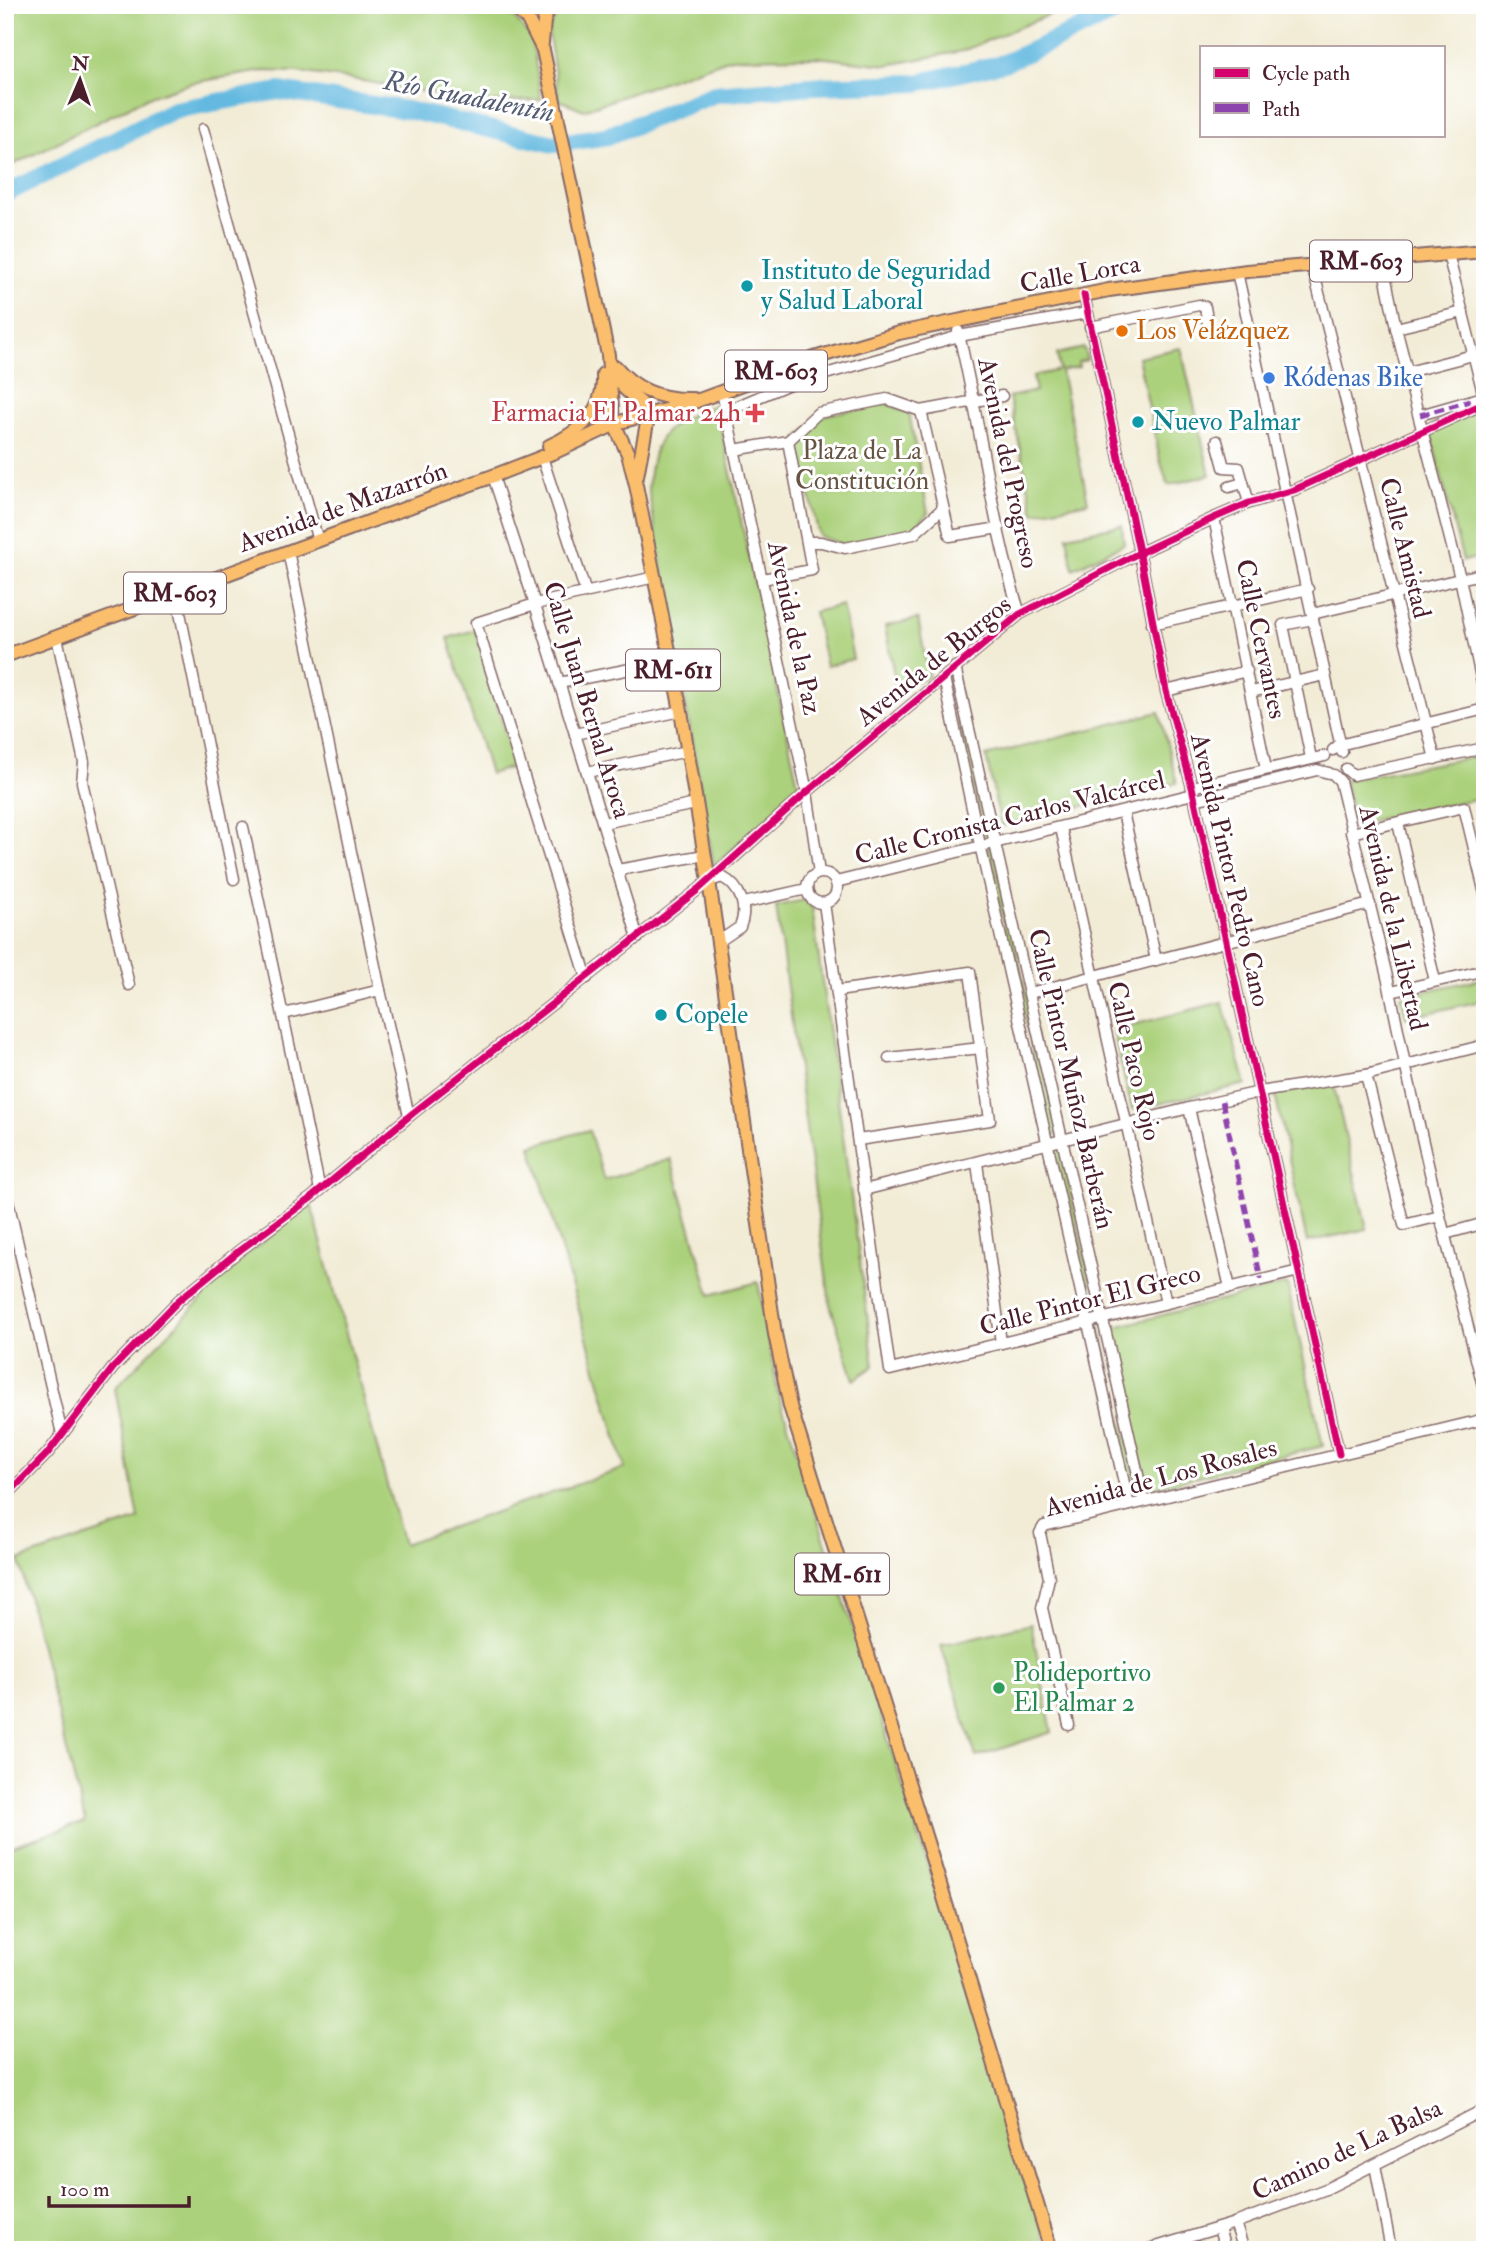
<svg xmlns="http://www.w3.org/2000/svg" width="1490" height="2255" viewBox="0 0 1490 2255" font-family="'IM FELL Double Pica',serif">
  <style>
    .green { fill: #abd17b; stroke: #7a7853; stroke-width: 2 }
    .lines { fill: none; stroke-linecap: round; stroke-linejoin: round }
    .river { stroke: #63b9e0; stroke-width: 18 }
    .minor-casing { stroke: #856767; stroke-width: 13 }
    .major-casing { stroke: #856767; stroke-width: 16 }
    .minor { stroke: #fff; stroke-width: 10 }
    .major { stroke: #fabe6d; stroke-width: 12 }
    .quiet { stroke: #8e44ad; stroke-width: 5; stroke-dasharray: 10 5; stroke-linecap: butt }
    .cycleway-casing { stroke: #fff; stroke-width: 11 }
    .cycleway { stroke: #d6006c; stroke-width: 7 }
    .culture-dot { fill: #0f9aa8; stroke: #fff; stroke-width: 2.5 }
    .food-dot { fill: #e8710a; stroke: #fff; stroke-width: 2.5 }
    .shop-dot { fill: #3f7fe0; stroke: #fff; stroke-width: 2.5 }
    .health-dot { fill: #e0444e; stroke: #fff; stroke-width: 2.5 }
    .leisure-dot { fill: #2e9e5b; stroke: #fff; stroke-width: 2.5 }
    .labels { text-anchor: middle; dominant-baseline: central; stroke-width: 6; stroke-linejoin: round; paint-order: stroke }
    .shield { fill: #fff; stroke: #80626b; stroke-width: 2 }
    .shield-label { font-size: 24px; font-weight: bold; fill: #4a1f2b }
    .culture-label { font-size: 26px; fill: #0d838f; stroke: #fff; text-anchor: start }
    .street-label { font-size: 26px; fill: #4a1f2b; stroke: #fff }
    .food-label { font-size: 26px; fill: #c56008; stroke: #fff; text-anchor: start }
    .shop-label { font-size: 26px; fill: #366cbe; stroke: #fff; text-anchor: start }
    .health-label { font-size: 26px; fill: #be3a42; stroke: #fff; text-anchor: end }
    .park-label { font-size: 26px; fill: #675443; stroke: #fff }
    .leisure-label { font-size: 26px; fill: #27864d; stroke: #fff; text-anchor: start }
    .water-label { font-size: 28px; font-style: italic; fill: #545d73; stroke: #fff }
  </style>
  <rect width="100%" height="100%" fill="#fff"/>
  <filter id="ink" filterUnits="userSpaceOnUse"><feTurbulence type="fractalNoise" baseFrequency=".0143" numOctaves="2"/><feDisplacementMap in="SourceGraphic" scale="14" xChannelSelector="R" yChannelSelector="G"/><feConvolveMatrix kernelMatrix="1 2 1 2 8 2 1 2 1" color-interpolation-filters="sRGB"/></filter>
  <filter id="wash" filterUnits="userSpaceOnUse"><feTurbulence type="fractalNoise" baseFrequency=".00686" numOctaves="4" result="noise"/><feDisplacementMap in="SourceGraphic" scale="28" xChannelSelector="R" yChannelSelector="G"/><feGaussianBlur stdDeviation="1.57" result="paint"/><feColorMatrix in="noise" values="0 0 0 0 0 0 0 0 0 0 0 0 0 0 0 0 0 1.4 0 .05"/><feComposite in="paint" operator="in"/></filter>
  <g filter="url(#wash)">
    <rect width="100%" height="100%" fill="#f2ecd6"/>
    <g class="green">
      <path d="M5 5H488L490 11 513 16 532 39 541 100 483 102 351 79 297 72 263 71 191 83 146 98 5 169Z"/>
      <path d="M566 5H1072L963 51 887 65 817 57 731 58 584 110 559 100 548 29Z"/>
      <path d="M1084 348 1087 360 1078 362 1079 367 1061 371 1088 502 1034 513 1009 397 1036 391 1033 376 1060 370 1057 354Z"/>
      <path d="M1181 348 1210 475 1168 485 1160 460 1138 357Z"/>
      <path d="M887 403 909 413 928 513 911 532 845 545 819 536 797 439 820 416Z"/>
      <path d="M716 404 799 789 714 866 648 488C653 432 666 425 716 404Z"/>
      <path d="M1485 407V481L1481 484 1485 489V556L1463 561 1430 432Z"/>
      <path d="M1122 525 1124 544 1073 569 1067 536Z"/>
      <path d="M842 605 853 659 826 666 814 612Z"/>
      <path d="M918 619 929 678 896 686 885 626Z"/>
      <path d="M475 630 515 766 490 774 448 638Z"/>
      <path d="M955 674 991 837 984 838 949 679Z"/>
      <path d="M1159 712 1177 783 1001 826 986 756Z"/>
      <path d="M1485 755V797L1354 824 1344 780Z"/>
      <path d="M992 846 1059 1134 1051 1136 987 847Z"/>
      <path d="M804 900 812 907 874 1366 854 1380 830 1304 776 906Z"/>
      <path d="M1485 978V1000L1406 1018 1401 996Z"/>
      <path d="M1222 1002 1246 1084 1132 1110 1113 1030Z"/>
      <path d="M1333 1082 1367 1229 1307 1242 1275 1094Z"/>
      <path d="M589 1130 604 1180 671 1159 710 1295 758 1282 778 1393 1050 2250H5V1848L85 1822 19 1560 139 1519 115 1388 239 1261 311 1204 403 1544 625 1468 531 1146Z"/>
      <path d="M1060 1144 1097 1313 1090 1314 1053 1146Z"/>
      <path d="M1287 1284 1323 1446 1147 1489 1111 1328Z"/>
      <path d="M1099 1323 1140 1498 1131 1500 1093 1325Z"/>
      <path d="M1031 1624 1052 1732 976 1757 941 1645Z"/>
    </g>
    <g class="lines">
      <path class="river" d="M5 194 174 110 279 91 407 110 554 144 607 136 715 94 813 86 917 83 1004 63 1132 5"/>
    </g>
  </g>
  <g filter="url(#ink)">
    <g class="lines">
      <defs>
        <g id="minor">
          <path d="M203 129 318 541"/>
          <path d="M1448 254 1485 401"/>
          <path d="M1382 260 1396 328 1460 578 1485 697"/>
          <path d="M1312 265 1435 759"/>
          <path d="M1237 272 1342 752"/>
          <path d="M1084 295 1142 565 1166 691 1192 787 1339 1454"/>
          <path d="M1090 327 1199 305 1205 307 1208 325"/>
          <path d="M1396 328 1463 312"/>
          <path d="M958 331C981 424 991 522 1020 614"/>
          <path d="M1408 372 1473 355"/>
          <path d="M722 392 807 792 819 873"/>
          <path d="M726 411 787 385 959 336 1087 313"/>
          <path d="M921 411 950 536 999 528"/>
          <path d="M1420 415 1483 397"/>
          <path d="M1217 441 1224 467 1239 468 1249 503"/>
          <path d="M734 450 788 441 818 413 887 399 921 411 1002 396"/>
          <path d="M542 457 586 593"/>
          <path d="M493 476 533 598 638 938"/>
          <path d="M1229 487 1243 483"/>
          <path d="M1214 518 1266 769"/>
          <path d="M808 542H821L845 548 914 534 943 508"/>
          <path d="M288 551 380 990 409 1116"/>
          <path d="M762 579 812 570 788 441"/>
          <path d="M176 593 234 879"/>
          <path d="M1312 614 1485 573"/>
          <path d="M1152 624 1308 589"/>
          <path d="M57 637 84 762 82 782 129 985"/>
          <path d="M955 667 1144 1501"/>
          <path d="M944 678 978 836 1129 1505"/>
          <path d="M559 683 671 661"/>
          <path d="M1166 691 1247 671"/>
          <path d="M1251 692 1325 675"/>
          <path d="M575 734 681 711"/>
          <path d="M1333 750 1339 745 1485 709"/>
          <path d="M1311 758 1283 625 1313 619"/>
          <path d="M1346 769 1353 775 1485 748"/>
          <path d="M587 772 688 751"/>
          <path d="M1334 775 1340 781 1388 981 1405 1064 1440 1216 1485 1394"/>
          <path d="M1192 787 1325 756"/>
          <path d="M1195 800 1317 770 1329 773"/>
          <path d="M1123 812 1156 960"/>
          <path d="M603 823 696 804"/>
          <path d="M1398 823 1435 981"/>
          <path d="M243 827 320 1190"/>
          <path d="M1061 828 1166 1303"/>
          <path d="M1351 833 1464 807 1485 894"/>
          <path d="M617 870 705 855"/>
          <circle cx="822" cy="888" r="15"/>
          <path d="M713 880 722 877C741 887 748 908 740 927L718 942"/>
          <path d="M836 882 1193 794"/>
          <path d="M744 903 807 889"/>
          <path d="M824 903 890 1370 1299 1271"/>
          <path d="M587 978 476 623 535 604 655 577"/>
          <path d="M837 991 970 972 990 1120 858 1140"/>
          <path d="M1391 992 1485 970"/>
          <path d="M1030 993 1370 904"/>
          <path d="M284 1014 380 990"/>
          <path d="M889 1058 981 1048"/>
          <path d="M1366 1075 1404 1225 1440 1216"/>
          <path d="M1189 1108 1230 1288"/>
          <path d="M977 1163 1001 1343"/>
          <path d="M5 1188 62 1434"/>
          <path d="M864 1190 1189 1108 1260 1092 1366 1075 1485 1045"/>
          <path d="M1445 1234 1485 1223"/>
          <path d="M5 1497 47 1454 113 1368 179 1300 240 1250 311 1198 413 1113 699 889 807 792 1020 614 1139 553 1214 518 1249 503 1294 490 1485 403"/>
          <path d="M1069 1725 1042 1608 1049 1578 1040 1533 1044 1526 1485 1419"/>
          <path d="M1375 2165 1391 2250"/>
          <path d="M1235 2223 1244 2250"/>
          <path d="M1219 2228 1225 2250"/>
          <path d="M1146 2250 1235 2223 1326 2189 1485 2109"/>
        </g>
        <g id="major">
          <path d="M512 5 528 20 543 50 608 355 613 421 628 454 636 485 681 711 709 881 775 1334 790 1406 932 1858 1051 2250"/>
          <path d="M513 6 528 8 544 5"/>
          <path d="M542 43 544 21 550 5"/>
          <path d="M616 367C636 391 662 400 693 399"/>
          <path d="M613 368 624 388 642 404 647 412V423L637 476"/>
          <path d="M549 446C580 432 605 411 603 374"/>
          <path d="M5 656 493 476 555 452 620 422 691 403 814 358 899 333 1109 290 1247 271 1485 251"/>
        </g>
      </defs>
      <use href="#minor" class="minor-casing"/>
      <use href="#major" class="major-casing"/>
      <use href="#minor" class="minor"/>
      <use href="#major" class="major"/>
      <g class="quiet">
        <path d="M1420 415 1470 401"/>
        <path d="M1222 1101 1261 1279"/>
      </g>
      <defs>
        <g id="cycleway">
          <path d="M1084 295 1142 565 1166 691 1192 787 1339 1454"/>
          <path d="M5 1497 47 1454 113 1368 179 1300 240 1250 311 1198 413 1113 699 889 807 792 1020 614 1139 553 1214 518 1249 503 1294 490 1485 403"/>
        </g>
      </defs>
      <use href="#cycleway" class="cycleway-casing"/>
      <use href="#cycleway" class="cycleway"/>
    </g>
  </g>
  <g class="culture-dot">
    <circle cx="747" cy="286" r="7"/>
    <circle cx="1138" cy="422" r="7"/>
    <circle cx="661" cy="1015" r="7"/>
  </g>
  <circle class="food-dot" cx="1122" cy="331" r="7"/>
  <circle class="shop-dot" cx="1269" cy="378" r="7"/>
  <path class="health-dot" d="M751.5 402.5h7v7h7v7h-7v7h-7v-7h-7v-7h7z"/>
  <circle class="leisure-dot" cx="999" cy="1688" r="7"/>
  <g class="labels">
    <g class="shield">
      <rect x="1310" y="240.5" width="102" height="41" rx="5"/>
      <rect x="725" y="350.5" width="102" height="41" rx="5"/>
      <rect x="124" y="572.5" width="102" height="41" rx="5"/>
      <rect x="626" y="649.5" width="94" height="41" rx="5"/>
      <rect x="795" y="1553.5" width="94" height="41" rx="5"/>
    </g>
    <g class="shield-label">
      <text x="1361" y="261">RM-603</text>
      <text x="776" y="371">RM-603</text>
      <text x="175" y="593">RM-603</text>
      <text x="673" y="670">RM-611</text>
      <text x="842" y="1574">RM-611</text>
    </g>
    <g class="culture-label">
      <text x="761" y="271">Instituto de Seguridad<tspan x="761" dy="30">y Salud Laboral</tspan></text>
      <text x="1152" y="422">Nuevo Palmar</text>
      <text x="675" y="1015">Copele</text>
    </g>
    <g class="street-label">
      <text transform="translate(1080 274) rotate(-10)">Calle Lorca</text>
      <text transform="translate(1008 463) rotate(78)">Avenida del Progreso</text>
      <text transform="translate(343 507) rotate(-20)">Avenida de Mazarrón</text>
      <text transform="translate(1405 548) rotate(76)">Calle Amistad</text>
      <text transform="translate(794 628) rotate(78)">Avenida de la Paz</text>
      <text transform="translate(1261 639) rotate(78)">Calle Cervantes</text>
      <text transform="translate(934 661) rotate(-39)">Avenida de Burgos</text>
      <text transform="translate(587 700) rotate(73)">Calle Juan Bernal Aroca</text>
      <text transform="translate(1010 818) rotate(-14)">Calle Cronista Carlos Valcárcel</text>
      <text transform="translate(1230 870) rotate(77)">Avenida Pintor Pedro Cano</text>
      <text transform="translate(1393 918) rotate(77)">Avenida de la Libertad</text>
      <text transform="translate(1134 1061) rotate(77)">Calle Paco Rojo</text>
      <text transform="translate(1071 1079) rotate(77)">Calle Pintor Muñoz Barberán</text>
      <text transform="translate(1090 1300) rotate(-14)">Calle Pintor El Greco</text>
      <text transform="translate(1161 1478) rotate(-15)">Avenida de Los Rosales</text>
      <text transform="translate(1347 2150) rotate(-25)">Camino de La Balsa</text>
    </g>
    <g class="food-label">
      <text x="1136" y="331">Los Velázquez</text>
    </g>
    <g class="shop-label">
      <text x="1283" y="378">Ródenas Bike</text>
    </g>
    <g class="health-label">
      <text x="741" y="413">Farmacia El Palmar 24h</text>
    </g>
    <g class="park-label">
      <text x="862" y="451">Plaza de La<tspan x="862" dy="30">Constitución</tspan></text>
    </g>
    <g class="leisure-label">
      <text x="1013" y="1673">Polideportivo<tspan x="1013" dy="30">El Palmar 2</tspan></text>
    </g>
    <g class="water-label">
      <text transform="translate(469 97) rotate(11)">Río Guadalentín</text>
    </g>
  </g>
  <rect width="1490" height="2255" fill="none" stroke="#fff" stroke-width="28"/>
  <rect x="1200" y="46" width="245" height="91" fill="#ffffff" stroke="#b7a5aa" stroke-width="2"/>
  <rect x="1214" y="68" width="35" height="10" fill="#d6006c" stroke="#b7a5aa" stroke-width="2"/>
  <text x="1262" y="80" font-size="21" fill="#4a1f2b">Cycle path</text>
  <rect x="1214" y="103" width="35" height="10" fill="#8e44ad" stroke="#b7a5aa" stroke-width="2"/>
  <text x="1262" y="116" font-size="21" fill="#4a1f2b">Path</text>
  <g transform="translate(80 80) rotate(2)" stroke="#ffffff" stroke-width="5" paint-order="stroke">
  <path d="M0-5L12 26L0 18L-12 26Z" fill="#4a1f2b"/>
  <text y="-10" font-size="19" font-weight="bold" text-anchor="middle" fill="#4a1f2b">N</text>
  </g>
  <path d="M49 2196v10h140v-10" fill="none" stroke="#4a1f2b" stroke-width="3.5"/>
  <text x="60" y="2196" font-size="21" fill="#4a1f2b" stroke="#ffffff" stroke-width="5" paint-order="stroke">100 m</text>
</svg>
